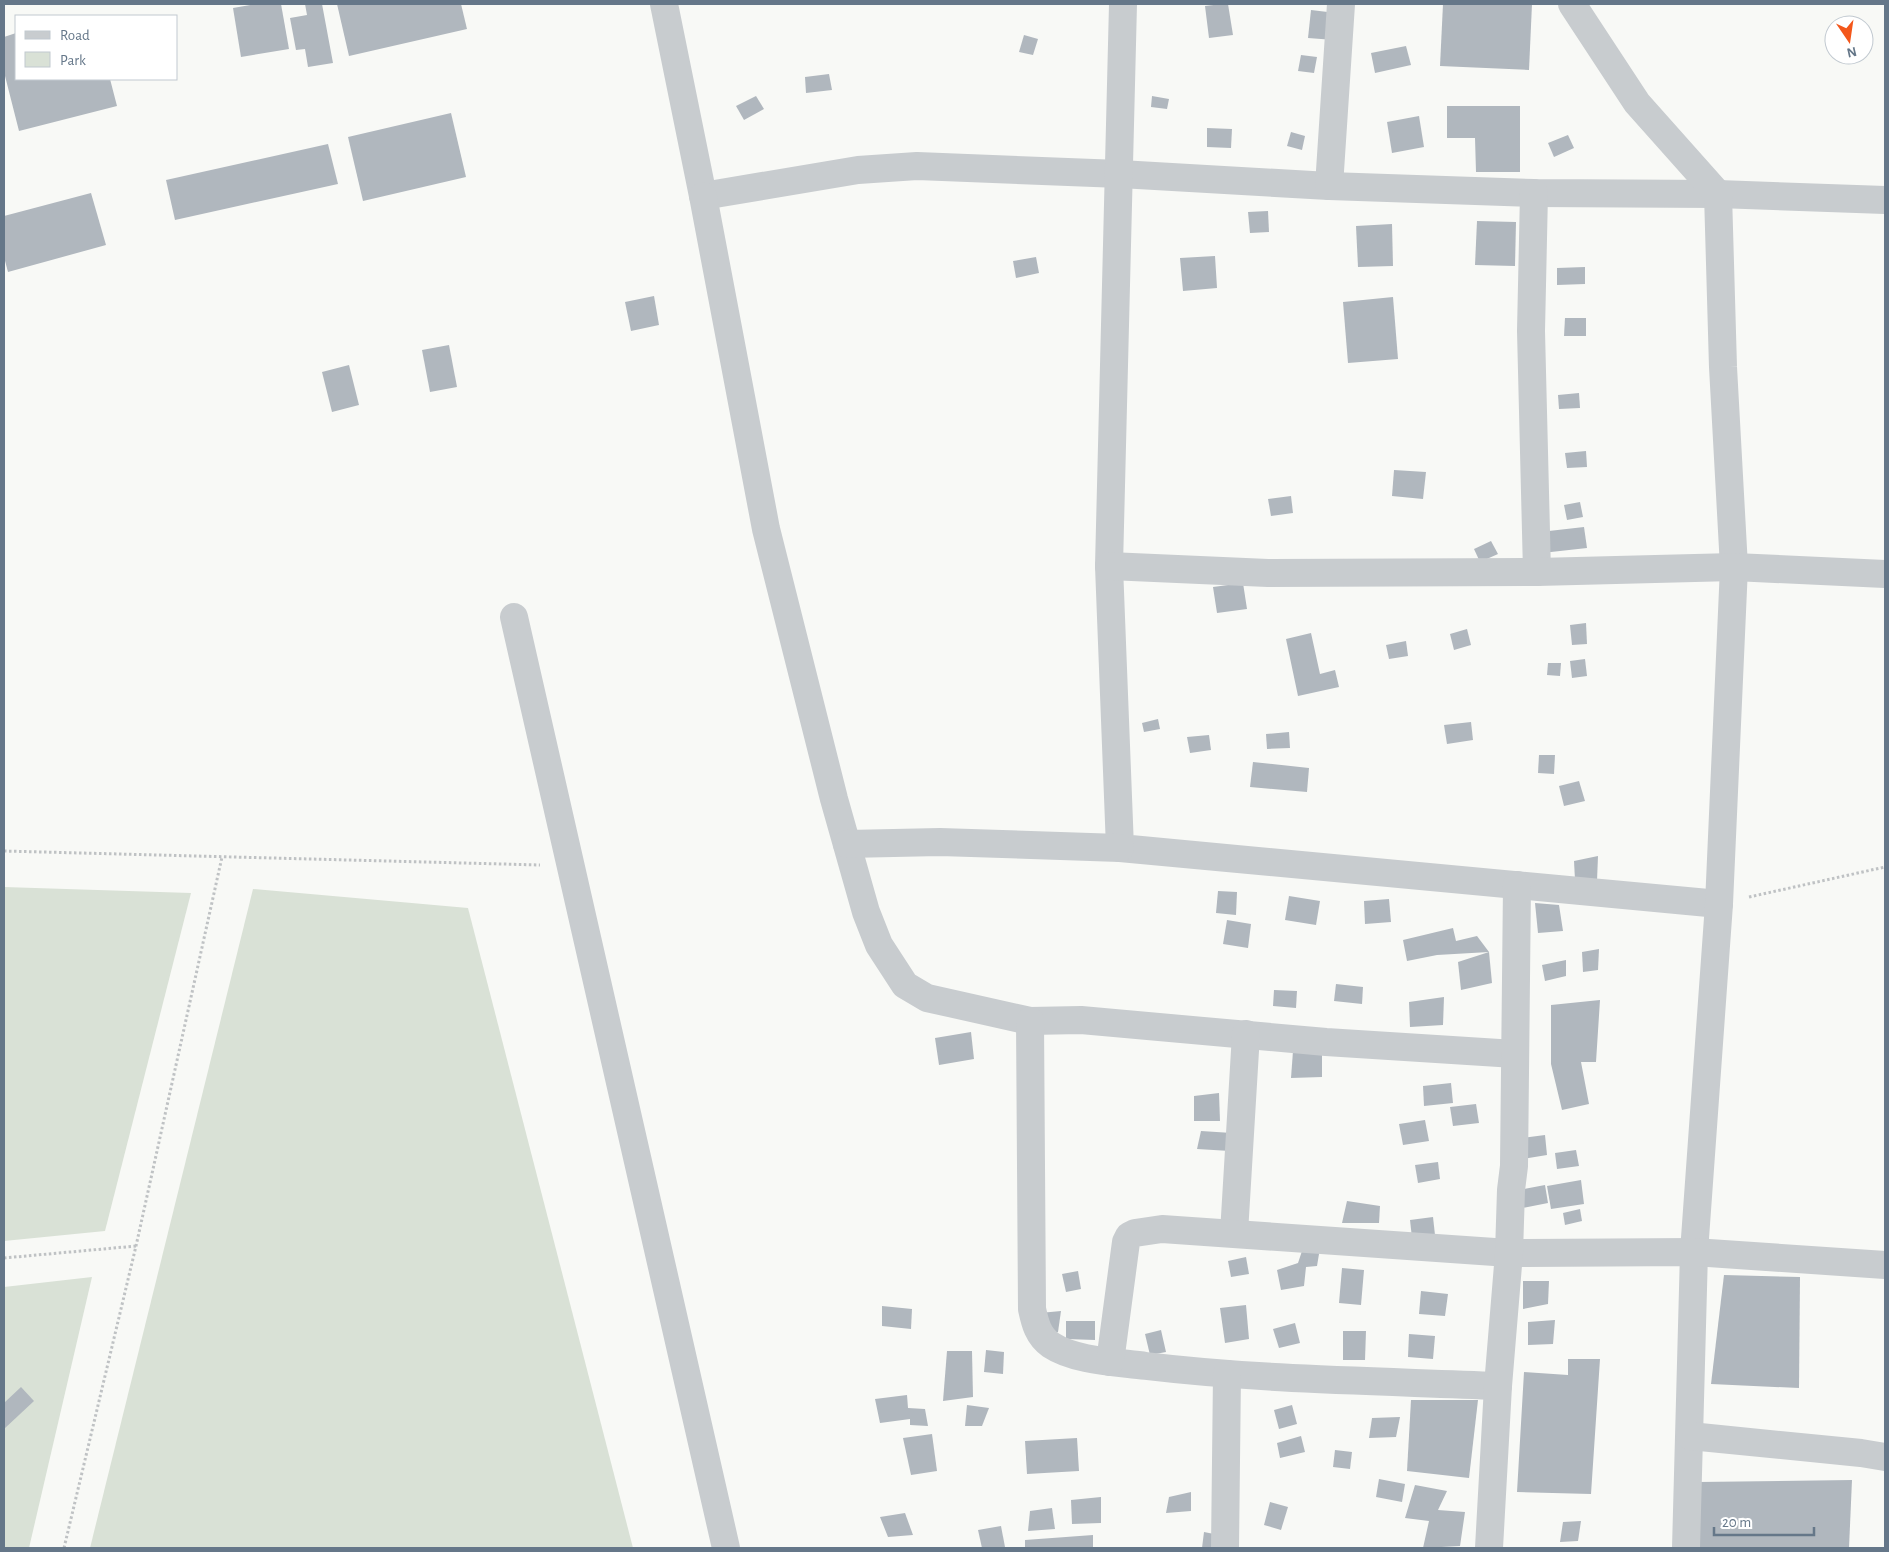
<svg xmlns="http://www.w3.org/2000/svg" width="1889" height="1552" viewBox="0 0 1889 1552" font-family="'Alegreya Sans',sans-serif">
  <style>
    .green { fill: #d9e1d6 }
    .building { fill: #b0b7be }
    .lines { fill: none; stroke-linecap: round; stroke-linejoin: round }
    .path { stroke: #bfc2c4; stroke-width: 3; stroke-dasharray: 2.5 2.5; stroke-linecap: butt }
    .minor { stroke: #c8cccf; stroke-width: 28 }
  </style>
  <rect width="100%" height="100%" fill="#f8f9f6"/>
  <g class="green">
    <path d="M4 887 191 893 105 1231 4 1241Z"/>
    <path d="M253 889 468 908 633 1548H90Z"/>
    <path d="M92 1277 29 1548H4V1287Z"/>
  </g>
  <g class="building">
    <path d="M256 4H281L289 49 241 57 233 8Z"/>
    <path d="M305 4H322L333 63 308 67 305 49 296 50 290 18 307 15Z"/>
    <path d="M337 4H461L467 29 349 56Z"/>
    <path d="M1222 4H1228L1233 35 1209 38 1205 6Z"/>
    <path d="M1443 4H1532L1529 70 1440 66Z"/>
    <path d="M1311 10 1336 13 1334 40 1308 38Z"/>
    <path d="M16 33V79H110L117 106 19 131 4 72V37Z"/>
    <path d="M1024 35 1038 39 1033 55 1019 52Z"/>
    <path d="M1406 46 1411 65 1375 73 1371 53Z"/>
    <path d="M1301 55 1317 57 1314 73 1298 71Z"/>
    <path d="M829 74 832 90 806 93 805 77Z"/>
    <path d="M756 96 764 109 744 120 736 106Z"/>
    <path d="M1152 96 1169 99 1167 109 1151 107Z"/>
    <path d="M1447 106H1520V172H1476L1475 138H1447Z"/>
    <path d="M451 113 466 177 363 201 348 137Z"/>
    <path d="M1419 116 1424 147 1392 153 1387 122Z"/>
    <path d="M1207 128 1232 129 1231 148 1207 147Z"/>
    <path d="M1291 132 1305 136 1302 150 1287 146Z"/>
    <path d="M1568 135 1574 148 1554 157 1548 143Z"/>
    <path d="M328 144 338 184 175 220 166 180Z"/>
    <path d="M91 193 106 245 8 272 4 257V216Z"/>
    <path d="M1268 211 1269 232 1250 233 1248 212Z"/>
    <path d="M1477 221 1516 222 1515 266 1475 265Z"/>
    <path d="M1392 224 1393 266 1358 267 1356 226Z"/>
    <path d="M1215 256 1217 288 1183 291 1180 258Z"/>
    <path d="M1036 257 1039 273 1016 278 1013 261Z"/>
    <path d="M1585 267V284L1557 285V268Z"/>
    <path d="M654 296 659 325 631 331 625 302Z"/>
    <path d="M1393 297 1398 359 1348 363 1343 302Z"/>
    <path d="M1565 318H1586V336H1564Z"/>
    <path d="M449 345 457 387 430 392 422 350Z"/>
    <path d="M349 365 359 405 332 412 322 372Z"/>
    <path d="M1579 393 1580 408 1559 409 1558 395Z"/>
    <path d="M1586 451 1587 467 1567 468 1565 453Z"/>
    <path d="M1394 470 1426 472 1423 499 1392 496Z"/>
    <path d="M1291 496 1293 513 1271 516 1268 499Z"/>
    <path d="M1580 502 1583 517 1567 520 1564 505Z"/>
    <path d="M1584 527 1587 548 1542 553 1540 532Z"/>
    <path d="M1491 541 1498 554 1480 562 1474 549Z"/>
    <path d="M1243 583 1247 609 1217 613 1213 587Z"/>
    <path d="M1586 623 1587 644 1572 645 1570 625Z"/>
    <path d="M1467 629 1471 645 1454 650 1450 634Z"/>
    <path d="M1311 633 1320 674 1335 670 1339 687 1298 696 1286 639Z"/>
    <path d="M1406 641 1408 656 1389 659 1386 645Z"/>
    <path d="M1585 659 1587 676 1572 678 1570 661Z"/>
    <path d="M1548 663H1561L1560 676 1547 675Z"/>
    <path d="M1158 719 1160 729 1144 732 1142 723Z"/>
    <path d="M1471 722 1473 740 1447 744 1444 725Z"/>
    <path d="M1289 732 1290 748 1267 749 1266 734Z"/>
    <path d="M1209 735 1211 750 1190 753 1187 737Z"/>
    <path d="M1539 755H1555L1554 774 1538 773Z"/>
    <path d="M1253 762 1309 768 1307 792 1250 787Z"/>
    <path d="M1579 781 1585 801 1564 806 1559 786Z"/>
    <path d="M1598 856 1597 881 1575 880 1574 861Z"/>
    <path d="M1218 891 1237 892 1236 915 1216 913Z"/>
    <path d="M1289 896 1320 901 1316 925 1285 920Z"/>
    <path d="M1389 899 1391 922 1365 924 1364 901Z"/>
    <path d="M1535 903 1559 905 1563 931 1538 933Z"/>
    <path d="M1227 920 1251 924 1248 948 1223 944Z"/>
    <path d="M1453 928 1456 941 1477 936 1489 952 1437 955 1407 961 1403 940Z"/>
    <path d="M1599 949 1598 970 1583 972 1582 952Z"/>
    <path d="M1489 952 1492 983 1461 990 1458 962Z"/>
    <path d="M1566 960V976L1545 981 1542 965Z"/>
    <path d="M1336 984 1363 987 1362 1004 1334 1001Z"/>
    <path d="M1274 990 1297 991 1296 1008 1273 1006Z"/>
    <path d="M1444 997 1443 1025 1410 1027 1409 1002Z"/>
    <path d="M1600 1000 1596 1062H1581L1589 1104 1562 1110 1551 1064V1005Z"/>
    <path d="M971 1032 974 1059 939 1065 935 1038Z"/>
    <path d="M1293 1051 1322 1052V1077L1291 1078Z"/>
    <path d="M1451 1083 1453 1103 1424 1106 1423 1086Z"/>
    <path d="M1219 1093 1220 1121H1194V1096Z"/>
    <path d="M1476 1104 1479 1123 1453 1126 1450 1107Z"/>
    <path d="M1425 1120 1429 1141 1403 1145 1399 1124Z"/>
    <path d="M1201 1131 1232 1133 1230 1151 1197 1149Z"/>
    <path d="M1545 1135 1547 1155 1523 1159 1521 1138Z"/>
    <path d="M1576 1150 1579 1166 1557 1169 1555 1153Z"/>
    <path d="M1438 1162 1440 1179 1418 1183 1415 1165Z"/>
    <path d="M1581 1180 1584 1204 1551 1209 1547 1186Z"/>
    <path d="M1545 1185 1548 1203 1517 1209 1513 1191Z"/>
    <path d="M1347 1201 1380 1206 1379 1223H1342Z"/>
    <path d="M1580 1209 1582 1221 1565 1225 1563 1213Z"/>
    <path d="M1433 1217 1435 1235 1412 1238 1410 1220Z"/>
    <path d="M1303 1248H1320L1317 1266 1306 1267 1304 1286 1281 1290 1277 1270 1298 1263Z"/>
    <path d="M1246 1257 1249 1274 1231 1277 1228 1261Z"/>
    <path d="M1342 1268 1364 1270 1361 1305 1339 1303Z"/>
    <path d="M1078 1271 1081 1289 1066 1292 1062 1274Z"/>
    <path d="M1724 1275 1800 1277 1799 1388 1711 1384Z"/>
    <path d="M1523 1281H1549L1548 1304 1523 1309Z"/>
    <path d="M1421 1291 1448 1294 1445 1316 1419 1314Z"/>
    <path d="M1246 1305 1249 1339 1225 1343 1220 1308Z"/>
    <path d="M882 1306 912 1309 911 1329 882 1326Z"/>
    <path d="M1061 1311 1058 1332 1043 1337 1040 1313Z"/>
    <path d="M1555 1320 1553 1344 1528 1345V1322Z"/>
    <path d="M1066 1321H1095V1340L1066 1339Z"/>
    <path d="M1295 1323 1300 1343 1279 1348 1273 1329Z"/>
    <path d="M1161 1330 1166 1352 1150 1355 1145 1334Z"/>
    <path d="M1343 1331H1366L1365 1360H1343Z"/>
    <path d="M1409 1334 1435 1336 1433 1359 1408 1357Z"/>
    <path d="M986 1350 1004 1352 1003 1374 984 1372Z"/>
    <path d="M947 1351H972L973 1397 943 1401Z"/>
    <path d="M1568 1359H1600L1591 1494 1517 1492 1524 1372 1568 1375Z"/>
    <path d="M21 1387 34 1401 4 1429V1403Z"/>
    <path d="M907 1395 908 1408 925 1409 928 1426 910 1425V1419L880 1423 875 1399Z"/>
    <path d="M1411 1400H1478L1469 1478 1407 1471Z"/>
    <path d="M967 1405 989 1408 982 1426H965Z"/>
    <path d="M1292 1405 1297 1424 1279 1429 1274 1410Z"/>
    <path d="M1400 1417 1396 1437 1369 1438 1372 1418Z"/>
    <path d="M932 1434 937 1471 911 1475 903 1438Z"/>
    <path d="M1301 1436 1305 1452 1280 1458 1277 1443Z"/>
    <path d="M1077 1438 1079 1471 1027 1474 1025 1441Z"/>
    <path d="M1335 1450 1352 1452 1350 1469 1333 1467Z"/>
    <path d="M1379 1479 1405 1484 1402 1502 1376 1497Z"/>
    <path d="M1852 1480 1849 1548H1697L1698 1482Z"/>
    <path d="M1415 1485 1447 1491 1438 1510 1465 1512 1460 1546 1423 1548 1429 1521 1405 1518Z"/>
    <path d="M1191 1492V1511L1166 1513 1169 1497Z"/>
    <path d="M1101 1497V1523L1072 1524 1071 1500Z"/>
    <path d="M1270 1502 1288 1507 1281 1530 1264 1525Z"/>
    <path d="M1052 1508 1055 1529 1028 1531 1030 1511Z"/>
    <path d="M905 1513 913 1535 888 1537 880 1517Z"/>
    <path d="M1581 1521 1578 1541 1560 1542 1563 1522Z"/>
    <path d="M1001 1526 1005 1547 982 1548 978 1530Z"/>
    <path d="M1204 1532 1219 1535V1548H1202Z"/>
    <path d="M1093 1535V1548H1025V1540Z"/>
  </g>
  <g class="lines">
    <g class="path">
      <path d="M4 851 540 865"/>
      <path d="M1749 897 1885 867"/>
      <path d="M4 1258 136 1246"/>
      <path d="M64 1548 136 1246 222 857"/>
    </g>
    <g class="minor">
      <path d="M664 4 703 196 858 170 917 166 1120 174 1329 186"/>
      <path d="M1123 4 1109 566 1120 848 1719 904"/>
      <path d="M1341 4 1329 186 1534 193 1718 194 1885 200"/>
      <path d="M1572 4 1637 103 1718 194 1723 367 1734 567 1719 904 1694 1252 1686 1548"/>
      <path d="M1534 193 1531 331 1537 572"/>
      <path d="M703 196 766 529 834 799 866 912 879 945 905 985 927 998 1030 1021 1081 1020 1326 1042 1515 1054"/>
      <path d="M1109 566 1268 573 1537 572 1734 567 1885 574"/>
      <path d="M514 617 726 1548"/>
      <path d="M847 844 940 842 1120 848"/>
      <path d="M1030 1021 1032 1309C1035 1323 1038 1336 1051 1345 1075 1361 1117 1362 1146 1366 1263 1380 1381 1381 1498 1386"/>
      <path d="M1234 1233 1246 1034"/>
      <path d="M1110 1362 1126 1242 1129 1236 1135 1233 1162 1229 1509 1253 1694 1252 1885 1265"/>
      <path d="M1690 1436 1861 1453 1885 1457"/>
      <path d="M1225 1548 1227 1374"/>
      <path d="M1489 1548 1498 1386 1509 1253 1511 1190 1514 1166 1517 885"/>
    </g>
  </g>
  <rect width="1889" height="1552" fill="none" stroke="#657789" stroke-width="10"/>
  <rect x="15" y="15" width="162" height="65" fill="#ffffff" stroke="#c1c9d0"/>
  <rect x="25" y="31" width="25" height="8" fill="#c8cccf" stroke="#c1c9d0"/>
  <text x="60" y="40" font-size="15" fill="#657789">Road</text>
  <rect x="25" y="52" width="25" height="15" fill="#d9e1d6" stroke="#c1c9d0"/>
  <text x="60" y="65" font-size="15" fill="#657789">Park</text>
  <g transform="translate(1849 40) rotate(167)"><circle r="24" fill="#ffffff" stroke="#c1c9d0"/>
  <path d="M0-4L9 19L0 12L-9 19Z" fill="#f3571b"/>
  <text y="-8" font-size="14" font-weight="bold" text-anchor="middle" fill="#657789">N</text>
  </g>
  <path d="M1714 1527v8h100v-8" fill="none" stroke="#657789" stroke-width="2.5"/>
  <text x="1722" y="1527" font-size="15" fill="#657789" stroke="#ffffff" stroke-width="4" paint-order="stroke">20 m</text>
</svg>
